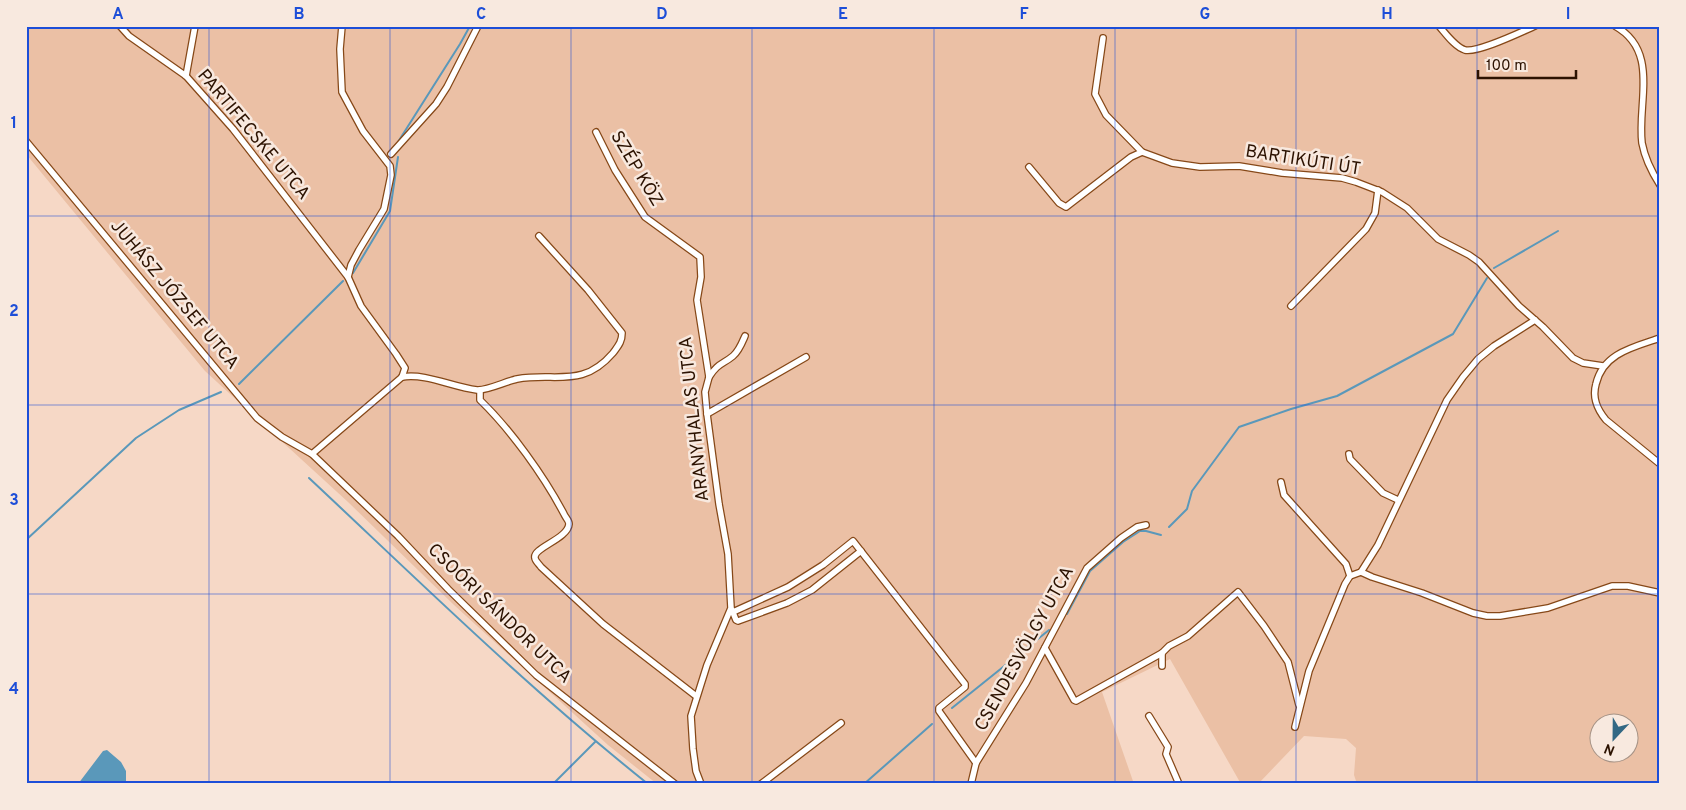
<svg xmlns="http://www.w3.org/2000/svg" width="1686" height="810" viewBox="0 0 1686 810" font-family="Overpass,sans-serif">
  <style>
    .green { fill: #ebc0a5; fill-rule: evenodd }
    .water { fill: #5a98ba }
    .lines { fill: none; stroke-linecap: round; stroke-linejoin: round }
    .stream { stroke: #5a98ba; stroke-width: 2 }
    .minor-casing { stroke: #864818; stroke-width: 8 }
    .minor { stroke: #fff; stroke-width: 5.5 }
    .grid { fill: none; stroke: #1d4ed8; stroke-width: 1; stroke-opacity: 0.55 }
    .labels { text-anchor: middle; dominant-baseline: central; stroke-width: 5; stroke-linejoin: round; paint-order: stroke }
    .street-label { font-size: 18px; fill: #2c1201; stroke: #f8e9df }
    .neatline { fill: none; stroke: #1d4ed8; stroke-width: 2 }
    .grid-label { font-size: 16px; text-anchor: middle; font-weight: bold; fill: #1d4ed8 }
  </style>
  <rect width="100%" height="100%" fill="#f6d8c6"/>
  <path class="green" d="M26 26H1660V766H1658V784H1357L1354 775 1356 748 1346 739 1304 736 1258 784H1241L1170 659 1102 692 1134 784H657L608 745 454 605 348 502 205 371 26 154ZM1598 722H1628V752H1598Z"/>
  <path class="water" d="M107 750 121 762 126 771V781L141 784H78L103 751Z"/>
  <g class="lines">
    <g class="stream">
      <path d="M398 142 460 44 470 26"/>
      <path d="M1494 268 1558 231"/>
      <path d="M353 273 390 211 398 157"/>
      <path d="M239 384 343 281"/>
      <path d="M309 478C420 582 529 689 648 784"/>
      <path d="M1169 527 1187 509 1192 491 1239 427 1291 409 1337 396 1453 334 1487 278"/>
      <path d="M26 540 136 438 179 410 221 392"/>
      <path d="M1067 614 1090 571 1123 542 1140 531H1146L1161 535"/>
      <path d="M952 708 1049 630"/>
      <path d="M553 784 595 742"/>
      <path d="M864 784 932 724"/>
    </g>
    <defs>
      <g id="minor">
        <path d="M120 26 129 36 186 76 233 129 348 277"/>
        <path d="M1439 26C1446 34 1455 47 1465 50 1478 53 1521 32 1535 26"/>
        <path d="M1615 26C1660 51 1637 103 1642 143 1645 159 1651 171 1660 185"/>
        <path d="M1103 38 1095 94 1106 115 1142 152"/>
        <path d="M186 76 195 26"/>
        <path d="M596 132 615 170 645 217 700 257 701 277 697 300 709 377 705 392 707 414 719 504 728 554 731 608 707 665 691 716 693 749 696 771 701 784"/>
        <path d="M26 141 257 418 282 437 312 454 398 536 448 589 536 675 675 784"/>
        <path d="M391 154 436 104 447 87 478 26"/>
        <path d="M1029 167 1059 203 1066 207 1131 157 1142 152 1172 163 1200 167 1239 166 1282 173 1342 178 1356 182 1382 192 1407 208 1438 239 1469 255 1479 262 1519 306 1543 327 1573 358 1583 363 1603 366"/>
        <path d="M1291 306 1366 229 1375 213 1378 190"/>
        <path d="M1660 338C1634 347 1603 353 1596 384 1592 398 1597 409 1606 420L1660 464"/>
        <path d="M402 377C426 373 452 387 477 390 486 391 507 381 517 379 556 372 582 389 613 353 618 346 622 342 622 333L588 290 539 236"/>
        <path d="M709 377C718 363 722 365 733 356 739 351 742 343 745 336"/>
        <path d="M480 390V400C511 430 544 476 564 514 565 517 569 520 569 524 568 539 532 548 535 558 535 561 540 565 541 567L603 624 696 696"/>
        <path d="M707 414 806 357"/>
        <path d="M312 454 402 377 405 368 396 354 361 306 348 277 351 265 359 250 384 209 391 175 390 166 363 131 342 92 340 49 342 26"/>
        <path d="M1349 454 1350 459 1383 493 1398 500"/>
        <path d="M1281 482 1284 495 1346 564 1350 576"/>
        <path d="M1361 572 1372 577 1422 593 1473 613 1487 616H1500L1548 608 1612 586H1628L1660 593"/>
        <path d="M732 610 736 620 738 621 787 603 812 590 861 551"/>
        <path d="M733 612 788 587 823 565 853 541 965 684V687L939 708V711L976 763"/>
        <path d="M1045 648 1074 700 1076 701 1162 653"/>
        <path d="M1162 666V653L1169 646 1188 636 1238 592 1264 626 1288 662 1299 705"/>
        <path d="M1149 716 1168 747 1166 754 1179 784"/>
        <path d="M1295 727 1309 671 1345 584 1350 576 1361 572 1378 545 1447 400 1463 377 1478 359 1494 346 1535 320"/>
        <path d="M761 784 841 723"/>
        <path d="M971 784 976 763 1026 683 1087 568 1121 538 1137 527 1146 525"/>
      </g>
    </defs>
    <use href="#minor" class="minor-casing"/>
    <use href="#minor" class="minor"/>
  </g>
  <path class="grid" d="M209 26V784M390 26V784M571 26V784M752 26V784M934 26V784M1115 26V784M1296 26V784M1477 26V784M26 216H1660M26 405H1660M26 594H1660"/>
  <g class="labels">
    <g class="street-label">
      <text transform="translate(253 135) rotate(50)">PARTIFECSKE UTCA</text>
      <text transform="translate(1303 161) rotate(9)">BARTIKÚTI ÚT</text>
      <text transform="translate(636 169) rotate(59)">SZÉP KÖZ</text>
      <text transform="translate(174 295) rotate(50)">JUHÁSZ JÓZSEF UTCA</text>
      <text transform="translate(695 419) rotate(-96)">ARANYHALAS UTCA</text>
      <text transform="translate(499 614) rotate(44)">CSOÓRI SÁNDOR UTCA</text>
      <text transform="translate(1025 649) rotate(-61)">CSENDESVÖLGY UTCA</text>
    </g>
  </g>
  <rect width="1686" height="810" fill="none" stroke="#f8e9df" stroke-width="55"/>
  <g transform="translate(1614 738) rotate(202)"><circle r="24" fill="#f8e9df" stroke="#a69386"/>
  <path d="M0-4L9 19L0 12L-9 19Z" fill="#336884"/>
  <text y="-8" font-size="14" font-weight="bold" text-anchor="middle" fill="#2c1201">N</text>
  </g>
  <path d="M1478 70v8h98v-8" fill="none" stroke="#2c1201" stroke-width="2.5"/>
  <text x="1486" y="70" font-size="15" fill="#2c1201" stroke="#f8e9df" stroke-width="4" paint-order="stroke">100 m</text>
  <rect x="28" y="28" width="1630" height="754" class="neatline"/>
  <g class="grid-label">
    <text x="118" y="19">A</text>
    <text x="299" y="19">B</text>
    <text x="481" y="19">C</text>
    <text x="662" y="19">D</text>
    <text x="843" y="19">E</text>
    <text x="1024" y="19">F</text>
    <text x="1205" y="19">G</text>
    <text x="1387" y="19">H</text>
    <text x="1568" y="19">I</text>
    <text x="14" y="128">1</text>
    <text x="14" y="316">2</text>
    <text x="14" y="505">3</text>
    <text x="14" y="694">4</text>
  </g>
</svg>
